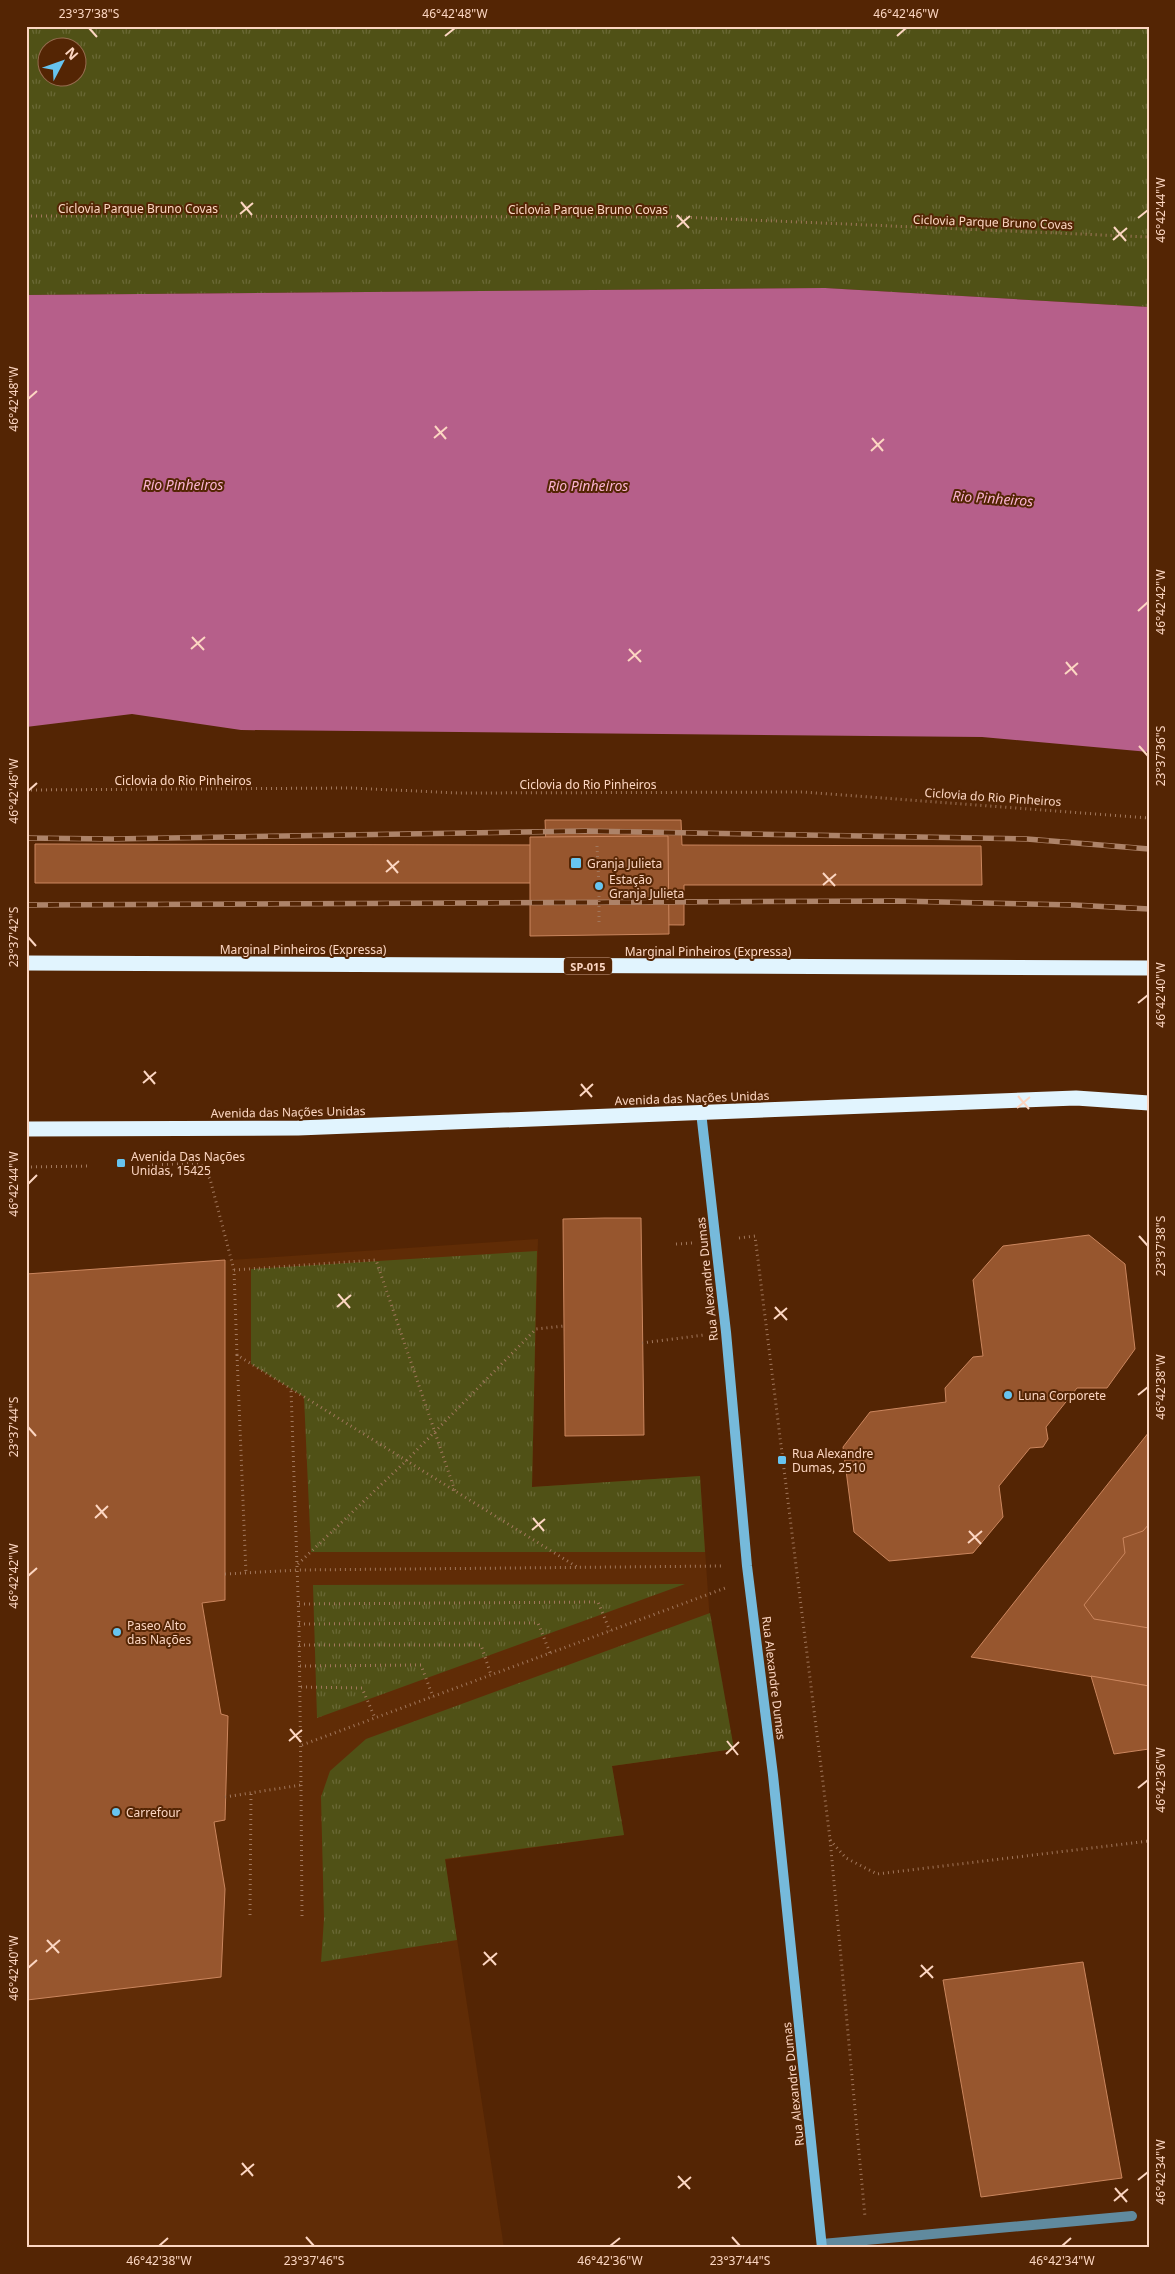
<svg xmlns="http://www.w3.org/2000/svg" width="1175" height="2274" viewBox="0 0 1175 2274" font-family="'Noto Sans',sans-serif">
  <style>
    .built { fill: #602c06 }
    .park { fill: url(#park-tufts); fill-rule: evenodd }
    .water { fill: #b65f8a }
    .building { fill: #97562e; stroke: #cb865e }
    .lines { fill: none; stroke-linecap: round; stroke-linejoin: round }
    .path { stroke: #a1775c; stroke-width: 3; stroke-dasharray: 1 4; stroke-linecap: butt }
    .lane { stroke: #608a9e; stroke-width: 10 }
    .secondary { stroke: #76badb; stroke-width: 10 }
    .highway { stroke: #e1f4fe; stroke-width: 15 }
    .rail-casing { stroke: #ad8369; stroke-width: 5.5 }
    .rail { stroke: #542504; stroke-width: 4; stroke-dasharray: 11; stroke-linecap: butt }
    .path-bridge { stroke: #a1775c; stroke-width: 3; stroke-dasharray: 1 4; stroke-linecap: butt }
    .ticks { fill: none; stroke: #fcd6c2; stroke-width: 2 }
    .poi-dot { fill: #67c4f0; stroke: #542504; stroke-width: 2 }
    .labels { text-anchor: middle; dominant-baseline: central; stroke-width: 4; stroke-linejoin: round; paint-order: stroke }
    .shield { fill: #542504; stroke: #caa189; stroke-width: 1 }
    .shield-label { font-size: 11px; font-weight: bold; fill: #fcd6c2 }
    .street-label { font-size: 12px; fill: #fcd6c2; stroke: #542504 }
    .poi-label { font-size: 12px; fill: #fcd6c2; stroke: #542504; text-anchor: start }
    .water-label { font-size: 14px; font-style: italic; fill: #fbb3d3; stroke: #542504 }
    .neatline { fill: none; stroke: #fcd6c2; stroke-width: 2 }
    .ticks-label { font-size: 12px; text-anchor: middle; fill: #fcd6c2 }
  </style>
  <defs>
    <pattern id="park-tufts" width="24" height="20" patternUnits="userSpaceOnUse" patternTransform="scale(1.25)"><rect width="24" height="20" fill="#505116"/><path d="M3 7l-1-3M5 7V3M7 7l1-3M15 17l-1-3M17 17v-4M19 17l1-3" fill="none" stroke="#6a6936"/></pattern>
  </defs>
  <rect width="100%" height="100%" fill="#542504"/>
  <path class="built" d="M538 1239 532 1487 700 1476 710 1622 734 1749 612 1766 624 1835 445 1860 504 2248H26V1274Z"/>
  <g class="park">
    <path d="M26 26H1149V307L825 288 26 295ZM48 48H78V78H48Z"/>
    <path d="M537 1251 532 1487 700 1476 705 1552H311L304 1397 251 1364V1269Z"/>
    <path d="M685 1584 317 1718 313 1585Z"/>
    <path d="M710 1613 734 1749 612 1766 624 1835 445 1859 457 1940 321 1962 324 1919 321 1797 330 1771 366 1739Z"/>
  </g>
  <path class="water" d="M825 288 1149 307V752L982 737 241 730 132 714 26 727V295Z"/>
  <g class="building">
    <path d="M545 820H681L682 845 981 846 982 885H684V925L547 924V883H35V844L546 845Z"/>
    <path d="M668 836 669 934 530 936V837Z"/>
    <path d="M604 1218H641L644 1435 565 1436 563 1219Z"/>
    <path d="M1089 1235 1125 1264 1135 1349 1107 1388H1077L1046 1427 1048 1439 1043 1447 1030 1448 999 1486 1003 1517 973 1553 889 1561 854 1532 843 1447 870 1412 946 1402 945 1388 973 1357 983 1356 973 1280 1003 1246Z"/>
    <path d="M225 1260V1600L202 1603 221 1714 228 1716 225 1820 214 1822 225 1889 221 1977 27 2000 26 1274Z"/>
    <path d="M1149 1432V1686L971 1657Z"/>
    <path d="M1149 1524V1628L1094 1619 1084 1605 1125 1553 1123 1538 1143 1531Z"/>
    <path d="M1091 1676 1149 1686V1749L1114 1754Z"/>
    <path d="M1083 1962 1122 2178 981 2197 943 1980Z"/>
  </g>
  <g class="lines">
    <g class="path">
      <path d="M26 216 681 217 1149 237"/>
      <path d="M26 790 350 788 459 793 803 792 1149 818"/>
      <path d="M597 846 599 886"/>
      <path d="M152 1165 200 1163 210 1179 234 1270 237 1355 577 1567"/>
      <path d="M26 1167 90 1166"/>
      <path d="M739 1238 755 1236 830 1839 865 2217"/>
      <path d="M676 1244 693 1243"/>
      <path d="M234 1270 376 1260 455 1491"/>
      <path d="M642 1343 704 1335"/>
      <path d="M237 1355 246 1574"/>
      <path d="M298 1564 406 1461 536 1329 564 1326"/>
      <path d="M225 1574 298 1570 724 1566"/>
      <path d="M299 1604 598 1602 610 1631"/>
      <path d="M299 1624 538 1623 550 1653"/>
      <path d="M299 1645H481L491 1675"/>
      <path d="M300 1666 421 1665 433 1697"/>
      <path d="M301 1687 362 1688 375 1718"/>
      <path d="M302 1745 728 1587"/>
      <path d="M301 1785 302 1916"/>
      <path d="M225 1797 301 1785 299 1624 291 1389"/>
      <path d="M830 1840 846 1858 877 1874 1149 1841"/>
      <path d="M250 1915 251 1793"/>
    </g>
    <path class="lane" d="M822 2244 1132 2216"/>
    <path class="secondary" d="M701 1112 726 1332 747 1566 773 1775 822 2248"/>
    <g class="highway">
      <path d="M26 963 1149 968"/>
      <path d="M26 1129 298 1128 1076 1098 1149 1103"/>
    </g>
    <defs>
      <g id="rail">
        <path d="M26 838 112 839 585 831 1027 839 1149 849"/>
        <path d="M26 905 898 901 1074 905 1149 909"/>
      </g>
    </defs>
    <use href="#rail" class="rail-casing"/>
    <use href="#rail" class="rail"/>
    <path class="path-bridge" d="M599 886V924"/>
  </g>
  <path class="ticks" d="M89 28 97 37M445 36 455 28M897 36 906 28M241 202 252 215M240 214 253 203M677 215 689 228M1138 218 1148 210M677 227 690 216M1114 227 1126 241M1113 240 1127 228M28 399 37 391M435 426 446 439M434 438 447 427M872 438 883 451M871 451 884 439M1138 611 1148 602M192 637 204 650M191 649 205 637M629 649 641 662M628 661 641 650M1066 662 1077 675M1065 674 1078 663M1139 746 1148 756M28 791 37 783M387 860 398 873M386 872 399 861M823 873 835 886M823 885 836 874M28 937 36 946M1138 1003 1148 995M144 1071 155 1084M143 1083 156 1072M581 1084 592 1097M580 1096 593 1084M1018 1096 1029 1109M1017 1108 1030 1097M28 1184 37 1175M1139 1236 1148 1246M338 1294 350 1308M337 1307 351 1295M775 1307 787 1320M774 1319 787 1308M1138 1395 1148 1387M28 1427 36 1436M96 1505 107 1518M95 1518 108 1506M533 1518 544 1531M532 1530 545 1519M969 1531 981 1544M968 1543 982 1531M28 1576 37 1568M290 1729 301 1742M289 1741 302 1730M727 1741 738 1755M726 1754 739 1742M1138 1788 1148 1780M47 1940 59 1953M46 1952 60 1940M484 1952 496 1965M483 1965 497 1953M921 1965 933 1978M28 1968 37 1960M920 1977 933 1966M242 2163 253 2176M241 2175 254 2164M678 2176 690 2189M1138 2180 1148 2172M678 2188 691 2177M1115 2188 1127 2202M1114 2201 1128 2189M306 2237 314 2246M732 2237 740 2246M159 2246 168 2238M610 2246 620 2238M1062 2246 1071 2238"/>
  <g class="poi-dot">
    <rect x="570" y="857" width="12" height="12" rx="2.5"/>
    <circle cx="599" cy="886" r="5"/>
    <rect x="116" y="1158" width="10" height="10" rx="2.5"/>
    <circle cx="1008" cy="1395" r="5"/>
    <rect x="777" y="1455" width="10" height="10" rx="2.5"/>
    <circle cx="117" cy="1632" r="5"/>
    <circle cx="116" cy="1812" r="5"/>
  </g>
  <g class="labels">
    <rect class="shield" x="564" y="957.5" width="48" height="17" rx="4"/>
    <g class="shield-label">
      <text x="588" y="966">SP-015</text>
    </g>
    <g class="street-label">
      <text x="138" y="208">Ciclovia Parque Bruno Covas</text>
      <text x="588" y="209">Ciclovia Parque Bruno Covas</text>
      <text transform="translate(993 222) rotate(2)">Ciclovia Parque Bruno Covas</text>
      <text x="183" y="780">Ciclovia do Rio Pinheiros</text>
      <text x="588" y="784">Ciclovia do Rio Pinheiros</text>
      <text transform="translate(993 797) rotate(4)">Ciclovia do Rio Pinheiros</text>
      <text x="303" y="949">Marginal Pinheiros (Expressa)</text>
      <text x="708" y="951">Marginal Pinheiros (Expressa)</text>
      <text transform="translate(692 1098) rotate(-2)">Avenida das Nações Unidas</text>
      <text transform="translate(288 1112) rotate(-1)">Avenida das Nações Unidas</text>
      <text transform="translate(707 1279) rotate(-96)">Rua Alexandre Dumas</text>
      <text transform="translate(774 1678) rotate(83)">Rua Alexandre Dumas</text>
      <text transform="translate(793 2084) rotate(-96)">Rua Alexandre Dumas</text>
    </g>
    <g class="poi-label">
      <text x="587" y="863">Granja Julieta</text>
      <text x="609" y="879">Estação<tspan x="609" dy="14">Granja Julieta</tspan></text>
      <text x="131" y="1156">Avenida Das Nações<tspan x="131" dy="14">Unidas, 15425</tspan></text>
      <text x="1018" y="1395">Luna Corporete</text>
      <text x="792" y="1453">Rua Alexandre<tspan x="792" dy="14">Dumas, 2510</tspan></text>
      <text x="127" y="1625">Paseo Alto<tspan x="127" dy="14">das Nações</tspan></text>
      <text x="126" y="1812">Carrefour</text>
    </g>
    <g class="water-label">
      <text x="183" y="484">Rio Pinheiros</text>
      <text x="588" y="485">Rio Pinheiros</text>
      <text transform="translate(993 498) rotate(4)">Rio Pinheiros</text>
    </g>
  </g>
  <rect width="1175" height="2274" fill="none" stroke="#542504" stroke-width="55"/>
  <g transform="translate(62 62) rotate(49)"><circle r="24" fill="#542504" stroke="#976c50"/>
  <path d="M0-4L9 19L0 12L-9 19Z" fill="#67c4f0"/>
  <text y="-8" font-size="14" font-weight="bold" text-anchor="middle" fill="#fcd6c2">N</text>
  </g>
  <rect x="28" y="28" width="1120" height="2218" class="neatline"/>
  <g class="ticks-label">
    <text x="89" y="18">23°37'38"S</text>
    <text x="455" y="18">46°42'48"W</text>
    <text x="906" y="18">46°42'46"W</text>
    <text transform="translate(1161 210) rotate(-90)" y="4">46°42'44"W</text>
    <text transform="translate(14 399) rotate(-90)" y="4">46°42'48"W</text>
    <text transform="translate(1161 602) rotate(-90)" y="4">46°42'42"W</text>
    <text transform="translate(1161 756) rotate(-90)" y="4">23°37'36"S</text>
    <text transform="translate(14 791) rotate(-90)" y="4">46°42'46"W</text>
    <text transform="translate(14 937) rotate(-90)" y="4">23°37'42"S</text>
    <text transform="translate(1161 995) rotate(-90)" y="4">46°42'40"W</text>
    <text transform="translate(14 1184) rotate(-90)" y="4">46°42'44"W</text>
    <text transform="translate(1161 1246) rotate(-90)" y="4">23°37'38"S</text>
    <text transform="translate(1161 1387) rotate(-90)" y="4">46°42'38"W</text>
    <text transform="translate(14 1427) rotate(-90)" y="4">23°37'44"S</text>
    <text transform="translate(14 1576) rotate(-90)" y="4">46°42'42"W</text>
    <text transform="translate(1161 1780) rotate(-90)" y="4">46°42'36"W</text>
    <text transform="translate(14 1968) rotate(-90)" y="4">46°42'40"W</text>
    <text transform="translate(1161 2172) rotate(-90)" y="4">46°42'34"W</text>
    <text x="159" y="2265">46°42'38"W</text>
    <text x="314" y="2265">23°37'46"S</text>
    <text x="610" y="2265">46°42'36"W</text>
    <text x="740" y="2265">23°37'44"S</text>
    <text x="1062" y="2265">46°42'34"W</text>
  </g>
</svg>
